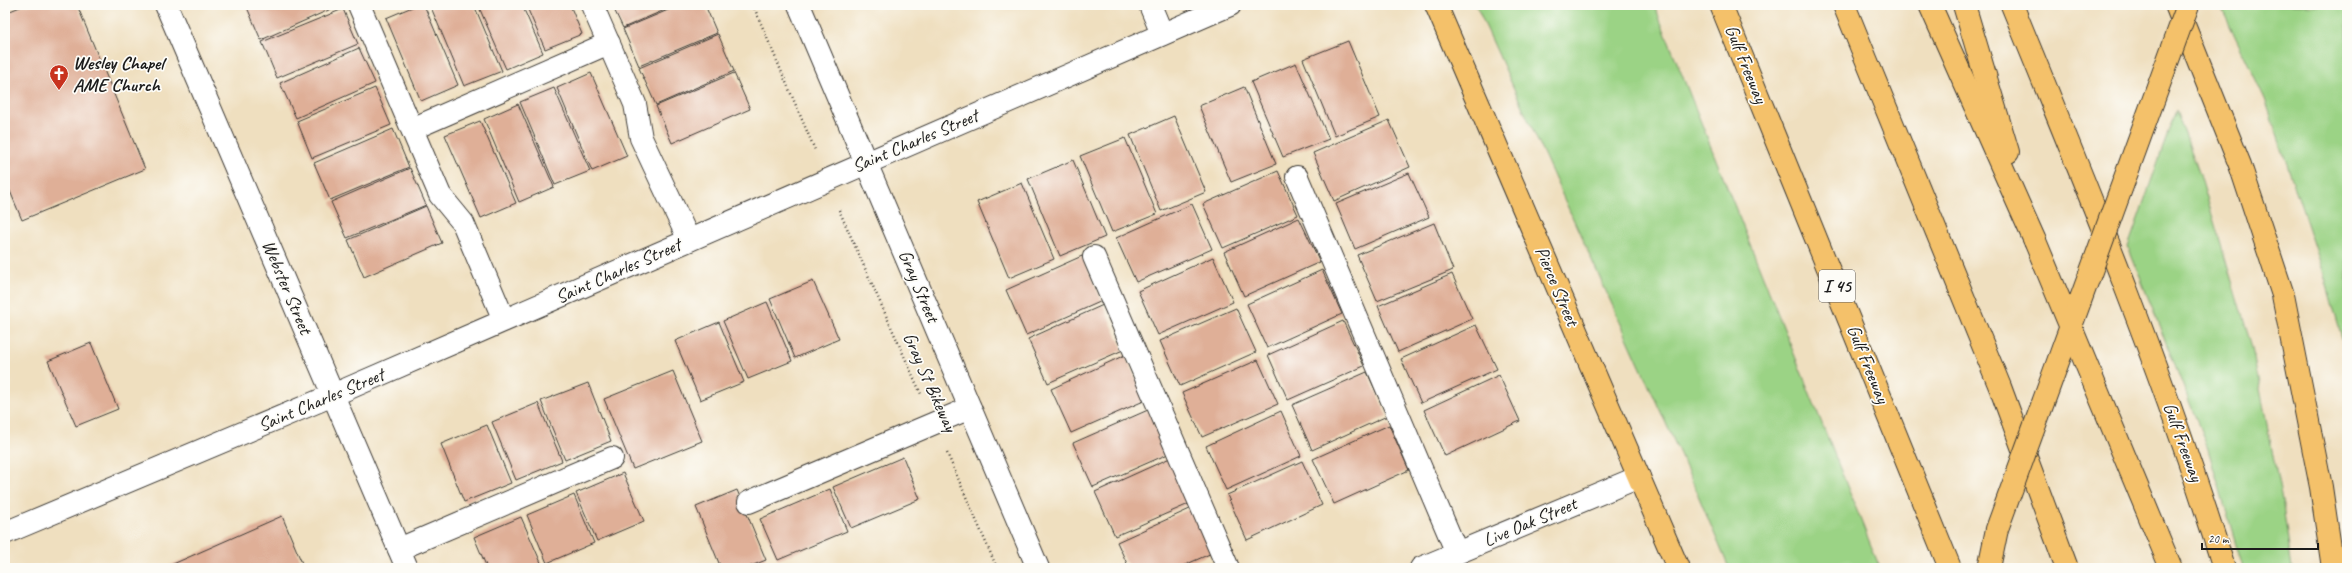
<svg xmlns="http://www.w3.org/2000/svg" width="2352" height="573" viewBox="0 0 2352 573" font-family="Caveat,sans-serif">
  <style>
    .green { fill: #9bd385; stroke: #5c7850 }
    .building { fill: #dfaf97 }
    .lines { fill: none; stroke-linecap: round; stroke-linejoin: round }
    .minor-casing { stroke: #3c3934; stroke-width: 24 }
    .major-casing { stroke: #3c3934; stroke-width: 24 }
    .highway-casing { stroke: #3c3934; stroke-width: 24 }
    .path { stroke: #3c3934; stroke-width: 2.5; stroke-dasharray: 1 3; stroke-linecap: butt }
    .minor { stroke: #fff; stroke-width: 22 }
    .major { stroke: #f4c16a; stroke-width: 22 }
    .highway { stroke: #f4c16a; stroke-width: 22 }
    .highway-bridge-casing { stroke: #3c3934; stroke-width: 24; stroke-linecap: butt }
    .highway-bridge { stroke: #f4c16a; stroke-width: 22 }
    .labels { text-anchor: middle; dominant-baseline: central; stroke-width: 3.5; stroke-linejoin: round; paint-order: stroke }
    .shield { fill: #fdfcf7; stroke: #605f5e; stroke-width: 1 }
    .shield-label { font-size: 18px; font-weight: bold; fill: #1c1c1c }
    .poi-label { font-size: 19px; font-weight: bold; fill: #1c1c1c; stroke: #fdfcf7; text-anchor: start }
    .street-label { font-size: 19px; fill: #1c1c1c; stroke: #fdfcf7 }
  </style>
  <rect width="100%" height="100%" fill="#fdfcf7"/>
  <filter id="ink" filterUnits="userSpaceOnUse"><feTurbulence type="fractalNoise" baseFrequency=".025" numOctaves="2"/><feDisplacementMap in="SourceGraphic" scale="8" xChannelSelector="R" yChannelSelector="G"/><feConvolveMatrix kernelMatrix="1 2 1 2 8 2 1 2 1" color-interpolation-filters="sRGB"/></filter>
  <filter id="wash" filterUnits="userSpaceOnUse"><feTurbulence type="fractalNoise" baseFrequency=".012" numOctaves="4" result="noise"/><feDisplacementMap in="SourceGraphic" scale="16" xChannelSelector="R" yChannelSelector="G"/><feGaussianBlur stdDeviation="0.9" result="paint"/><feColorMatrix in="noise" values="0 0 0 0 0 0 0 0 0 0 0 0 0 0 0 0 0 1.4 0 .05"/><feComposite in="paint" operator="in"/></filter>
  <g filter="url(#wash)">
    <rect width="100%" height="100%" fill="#efdfbf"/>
    <g class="green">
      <path d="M1476 5H1654L1880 568H1729L1689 474Z"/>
      <path d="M2220 5H2347V356L2322 268 2265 99Z"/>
      <path d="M2176 110 2200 175 2252 348 2283 506 2292 568H2243L2208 449 2128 247Z"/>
    </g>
    <g id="blocks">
      <g class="building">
        <path d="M25 5H77L145 169 22 220 5 179V13Z"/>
        <path d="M246 5H340L261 40Z"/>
        <path d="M417 5H424L458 85 421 101 386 18Z"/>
        <path d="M430 5H474L502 71 464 86Z"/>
        <path d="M478 5H522L543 53 506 69Z"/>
        <path d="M526 5H570L582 34 545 49Z"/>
        <path d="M612 5H676L623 28Z"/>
        <path d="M680 5H705L717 33 639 66 623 29Z"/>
        <path d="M343 9 358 44 277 78 262 42Z"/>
        <path d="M718 34 734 71 656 105 639 68Z"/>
        <path d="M1348 41 1380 117 1335 136 1303 59Z"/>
        <path d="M359 48 375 83 296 118 280 83Z"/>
        <path d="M1296 63 1329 139 1283 157 1251 82Z"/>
        <path d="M591 73 627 156 592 171 557 88Z"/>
        <path d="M734 73 750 109 672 143 656 106Z"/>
        <path d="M1244 87 1276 164 1231 182 1199 106Z"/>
        <path d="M375 88 391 125 312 158 297 121Z"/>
        <path d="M554 88 590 171 555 185 520 102Z"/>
        <path d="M518 104 554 187 519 202 484 119Z"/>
        <path d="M1174 116 1206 192 1161 211 1130 135Z"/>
        <path d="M1389 120 1410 167 1334 201 1313 153Z"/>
        <path d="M480 121 516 203 481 218 445 135Z"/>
        <path d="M393 129 409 167 330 200 314 163Z"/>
        <path d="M1125 138 1157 214 1112 232 1080 156Z"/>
        <path d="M1073 160 1105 237 1060 256 1028 179Z"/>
        <path d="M410 168 426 205 347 238 331 202Z"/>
        <path d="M1278 171 1298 215 1223 248 1203 204Z"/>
        <path d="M1409 173 1429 217 1355 249 1336 204Z"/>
        <path d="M1022 183 1054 259 1009 278 977 202Z"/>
        <path d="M1192 204 1212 249 1136 282 1116 238Z"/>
        <path d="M426 206 442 243 364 277 348 240Z"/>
        <path d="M1299 218 1320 262 1244 296 1224 252Z"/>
        <path d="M1434 223 1453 270 1377 301 1357 255Z"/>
        <path d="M1082 256 1102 301 1026 335 1006 290Z"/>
        <path d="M1213 257 1233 302 1158 335 1138 291Z"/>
        <path d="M1322 270 1342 314 1267 348 1247 304Z"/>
        <path d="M1452 274 1472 319 1398 352 1378 306Z"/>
        <path d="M813 281 839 339 795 358 770 299Z"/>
        <path d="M767 302 792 361 748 379 723 321Z"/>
        <path d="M1103 305 1123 350 1048 383 1028 339Z"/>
        <path d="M1236 308 1256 352 1180 386 1160 341Z"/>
        <path d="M1343 321 1364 366 1288 400 1268 355Z"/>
        <path d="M719 322 744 382 700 400 675 341Z"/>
        <path d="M1476 325 1497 369 1421 403 1401 359Z"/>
        <path d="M91 343 118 409 76 426 48 361Z"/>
        <path d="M1125 355 1146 400 1071 433 1051 389Z"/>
        <path d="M1258 360 1278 404 1202 437 1182 393Z"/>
        <path d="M673 371 702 441 633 469 604 399Z"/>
        <path d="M1367 372 1387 416 1312 450 1292 405Z"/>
        <path d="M1499 375 1520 421 1445 456 1424 410Z"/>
        <path d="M588 383 611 441 565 460 541 401Z"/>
        <path d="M538 403 562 461 516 480 492 422Z"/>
        <path d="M1148 410 1168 454 1093 487 1073 443Z"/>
        <path d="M1281 411 1301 456 1226 490 1206 446Z"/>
        <path d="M487 425 511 483 464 502 441 444Z"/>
        <path d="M1389 425 1409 470 1334 504 1313 459Z"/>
        <path d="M903 457 920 499 851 528 833 487Z"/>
        <path d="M1170 458 1191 503 1115 536 1095 492Z"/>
        <path d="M1302 461 1322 505 1247 540 1227 495Z"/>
        <path d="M623 473 644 521 597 541 576 493Z"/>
        <path d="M830 489 847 531 778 560 760 519Z"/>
        <path d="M737 490 766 560 746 568H721L696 507Z"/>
        <path d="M574 495 594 543 547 563 527 515Z"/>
        <path d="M1192 508 1212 553 1178 568H1129L1117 542Z"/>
        <path d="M282 516 304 568H164Z"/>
        <path d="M521 517 542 565 535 568H487L474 537Z"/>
      </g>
    </g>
  </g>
  <g filter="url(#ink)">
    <use href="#blocks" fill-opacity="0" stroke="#3c3934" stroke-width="1"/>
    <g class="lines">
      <defs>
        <g id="minor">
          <path d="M166 5 407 568"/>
          <path d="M359 5 440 195 463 223 504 320"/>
          <path d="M592 5 635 104 641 138 689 240"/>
          <path d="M799 5 1038 568"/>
          <path d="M1150 5 1162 34"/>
          <path d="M412 129 609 43"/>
          <path d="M1297 177 1457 553"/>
          <path d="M1094 257 1228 568"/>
          <path d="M749 502 970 408"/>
          <path d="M5 533 333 395 1230 5"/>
          <path d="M399 549 612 458"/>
          <path d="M1421 568 1639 477"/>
        </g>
        <path id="major" d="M1436 5 1678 568"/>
        <g id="highway">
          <path d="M1721 5 1950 568"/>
          <path d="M1844 5 2000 387 2067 568"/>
          <path d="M1930 5 2035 241"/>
          <path d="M1964 5 2008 152"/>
          <path d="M2012 5C2088 190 2165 377 2224 568"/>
          <path d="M2176 5 2240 165 2283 295 2321 487 2333 568"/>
        </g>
      </defs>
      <use href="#minor" class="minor-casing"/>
      <use href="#major" class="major-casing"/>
      <use href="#highway" class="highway-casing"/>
      <g class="path">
        <path d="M753 5 815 150"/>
        <path d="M839 210 921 394"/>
        <path d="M947 453 997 568"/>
      </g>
      <use href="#minor" class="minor"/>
      <use href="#major" class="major"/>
      <use href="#highway" class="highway"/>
      <defs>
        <g id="highway-bridge">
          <path d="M2035 241 2171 568"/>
          <path d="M1989 568 1997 529 2188 5"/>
        </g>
      </defs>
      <use href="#highway-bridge" class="highway-bridge-casing"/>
      <use href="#highway-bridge" class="highway-bridge"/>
    </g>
  </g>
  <defs>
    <symbol id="church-pin" viewBox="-11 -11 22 30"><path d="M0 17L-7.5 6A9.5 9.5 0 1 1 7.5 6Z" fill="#c8321e" stroke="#fdfcf7"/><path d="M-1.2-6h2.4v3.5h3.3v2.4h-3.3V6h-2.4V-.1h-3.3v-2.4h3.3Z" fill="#fff"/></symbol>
  </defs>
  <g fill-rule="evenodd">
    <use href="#church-pin" x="48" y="63" width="22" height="30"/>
  </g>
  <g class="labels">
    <rect class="shield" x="1819" y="270" width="36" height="32" rx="3"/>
    <g class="shield-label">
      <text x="1837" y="286">I 45</text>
    </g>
    <g class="poi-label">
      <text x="73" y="63">Wesley Chapel<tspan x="73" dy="22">AME Church</tspan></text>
    </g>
    <g class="street-label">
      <text transform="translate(1746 64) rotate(68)">Gulf Freeway</text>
      <text transform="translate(915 141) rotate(-23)">Saint Charles Street</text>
      <text transform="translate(618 271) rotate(-24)">Saint Charles Street</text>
      <text transform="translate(919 286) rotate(67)">Gray Street</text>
      <text transform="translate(1557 286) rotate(67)">Pierce Street</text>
      <text transform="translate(287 287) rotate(67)">Webster Street</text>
      <text transform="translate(1868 364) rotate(68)">Gulf Freeway</text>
      <text transform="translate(930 382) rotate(66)">Gray St Bikeway</text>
      <text transform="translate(321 400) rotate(-23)">Saint Charles Street</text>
      <text transform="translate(2183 442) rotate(70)">Gulf Freeway</text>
      <text transform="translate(1530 522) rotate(-23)">Live Oak Street</text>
    </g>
  </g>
  <rect width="2352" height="573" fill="none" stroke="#fdfcf7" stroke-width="20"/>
  <path d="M2202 543v6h116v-6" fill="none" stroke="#1c1c1c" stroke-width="2"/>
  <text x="2208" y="543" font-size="12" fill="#1c1c1c" stroke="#fdfcf7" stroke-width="3" paint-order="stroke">20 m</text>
</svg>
